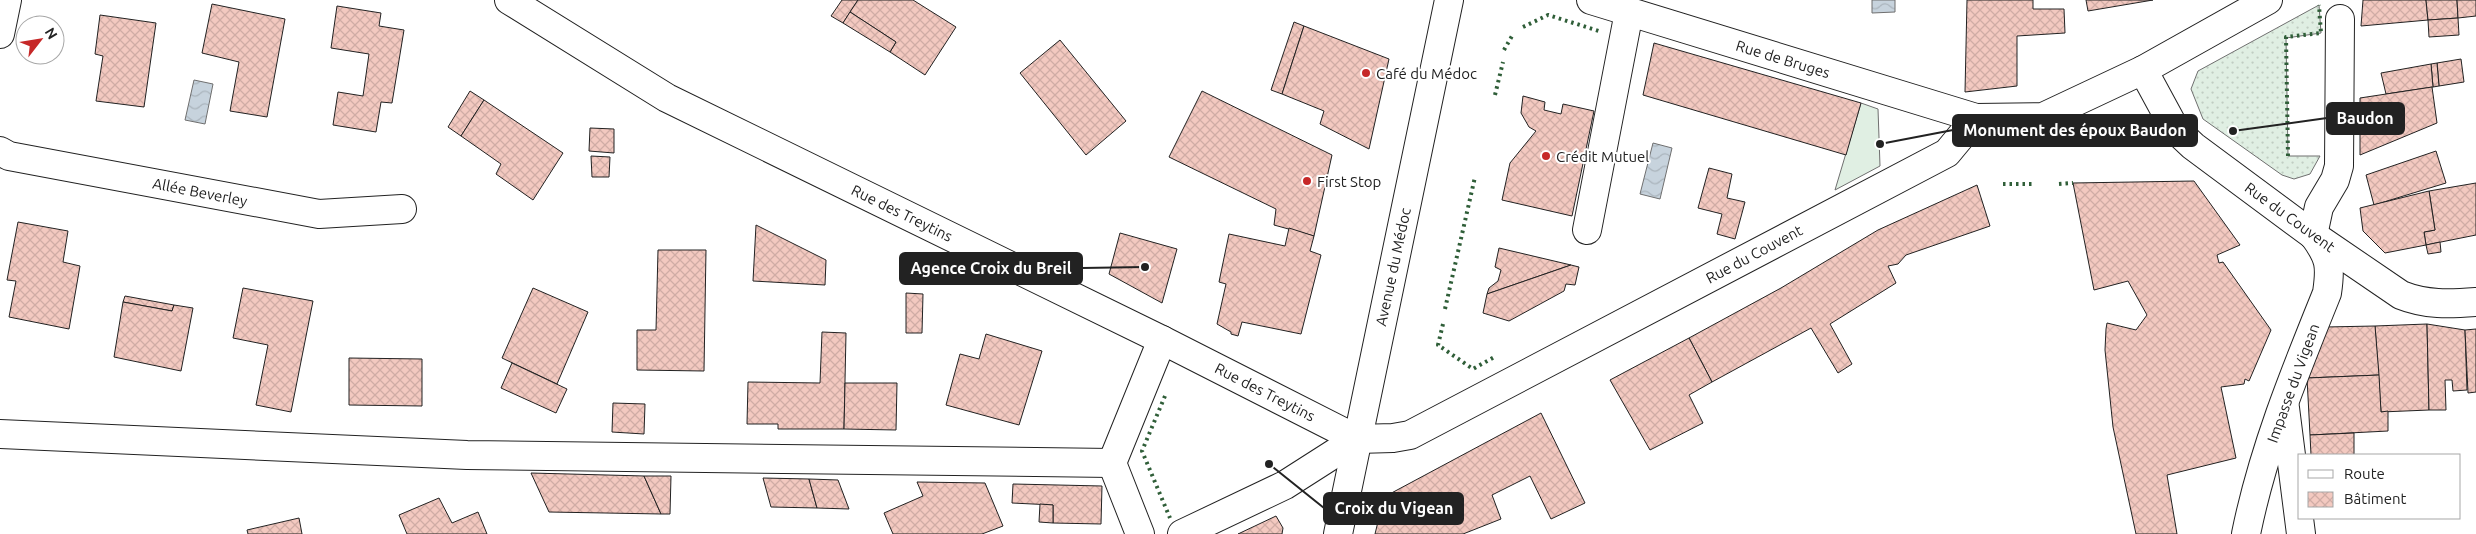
<svg xmlns="http://www.w3.org/2000/svg" width="2476" height="534" viewBox="0 0 2476 534" font-family="Ubuntu,sans-serif">
  <style>
    .grass { fill: url(#grass-dots); stroke: #6f6f6f }
    .garden { fill: #e0efe3; stroke: #6f6f6f }
    .water { fill: url(#water-waves); stroke: #6f6f6f }
    .building { fill: url(#building-cross-hatch); stroke: #222 }
    .lines { fill: none; stroke-linecap: round; stroke-linejoin: round }
    .minor-casing { stroke: #222; stroke-width: 30 }
    .major-casing { stroke: #222; stroke-width: 30 }
    .minor { stroke: #fff; stroke-width: 28 }
    .major { stroke: #fff; stroke-width: 28 }
    .hedge { stroke: #2f5e38; stroke-width: 4; stroke-dasharray: 2.5 4; stroke-linecap: butt }
    .poi-dot { fill: #c62828; stroke: #fff; stroke-width: 2 }
    .labels { text-anchor: middle; dominant-baseline: central; stroke-width: 4; stroke-linejoin: round; paint-order: stroke }
    .street-label { font-size: 15px; fill: #222; stroke: #fff }
    .poi-label { font-size: 15px; fill: #222; stroke: #fff; text-anchor: start }
    .leader { fill: none; stroke: #222; stroke-width: 2 }
    .callout-dot { fill: #222; stroke: #fff; stroke-width: 2 }
    .callout { fill: #222; stroke: #222; stroke-width: 2 }
    .callout-label { font-size: 16px; text-anchor: middle; font-weight: bold; fill: #fff }
  </style>
  <defs>
    <pattern id="grass-dots" width="8" height="8" patternUnits="userSpaceOnUse" patternTransform="scale(1.25)"><rect width="8" height="8" fill="#e0efe3"/><path d="M2 2h.1M6 6h.1" fill="none" stroke="#c0cdc2" stroke-width="1.8" stroke-linecap="round"/></pattern>
    <pattern id="water-waves" width="16" height="10" patternUnits="userSpaceOnUse" patternTransform="scale(1.25)"><rect width="16" height="10" fill="#c7d3dd"/><path d="M0 5q4-4 8 0t8 0" fill="none" stroke="#abb5bd"/></pattern>
    <pattern id="building-cross-hatch" width="8" height="8" patternUnits="userSpaceOnUse" patternTransform="scale(1.25)"><rect width="8" height="8" fill="#f3c9c0"/><path d="M0 0l8 8M0 8l8-8" fill="none" stroke="#d0aca5"/></pattern>
  </defs>
  <rect width="100%" height="100%" fill="#fff"/>
  <path class="grass" d="M2319 5 2321 33 2286 38 2288 156H2320L2310 174 2294 179 2282 175 2203 119 2191 89 2198 71Z"/>
  <path class="garden" d="M1861 103 1878 109 1880 166 1835 190Z"/>
  <g class="water">
    <path d="M1872 0H1895V12L1872 13Z"/>
    <path d="M194 80 213 84 205 124 185 120Z"/>
    <path d="M1653 143 1672 148 1660 199 1640 194Z"/>
  </g>
  <g class="building">
    <path d="M842 0H858L843 23 831 16Z"/>
    <path d="M858 0H913L956 27 925 75 890 52 896 42 850 12Z"/>
    <path d="M1967 0H2033V9H2064L2065 33 2017 36V86L1965 92Z"/>
    <path d="M2086 0H2153L2088 11Z"/>
    <path d="M2363 0H2426L2428 20 2361 26Z"/>
    <path d="M2426 0H2457L2458 18 2428 20Z"/>
    <path d="M2457 0H2476V16L2458 18Z"/>
    <path d="M212 4 285 19 267 117 230 111 239 62 202 53Z"/>
    <path d="M337 6 381 13 379 26 404 30 392 103 381 102 376 132 333 125 338 92 363 96 369 54 331 48Z"/>
    <path d="M850 12 896 42 890 52 843 23Z"/>
    <path d="M100 15 156 23 144 107 96 101 103 56 95 54Z"/>
    <path d="M2458 18 2459 35 2429 37 2428 20Z"/>
    <path d="M1294 22 1304 26 1282 94 1271 90Z"/>
    <path d="M1304 26 1389 59 1369 149 1320 124 1324 111 1282 94Z"/>
    <path d="M1060 40 1126 121 1086 155 1020 73Z"/>
    <path d="M1654 43 1861 103 1846 155 1643 95Z"/>
    <path d="M2461 59 2464 82 2439 86 2437 63Z"/>
    <path d="M2437 63 2439 86 2433 87 2431 64Z"/>
    <path d="M2431 64 2433 87 2386 94 2381 73Z"/>
    <path d="M2432 87 2437 123 2360 155V98Z"/>
    <path d="M470 91 484 100 461 136 448 127Z"/>
    <path d="M1202 91 1332 155 1314 236 1274 225 1276 209 1169 157Z"/>
    <path d="M1523 96 1545 102 1544 110 1561 114 1563 104 1594 111 1572 216 1502 200 1510 163 1536 131 1529 127 1521 113Z"/>
    <path d="M484 100 563 153 533 200 496 174 501 164 461 136Z"/>
    <path d="M590 128 614 129V153L589 151Z"/>
    <path d="M2436 151 2446 183 2374 205 2366 175Z"/>
    <path d="M591 156 610 157 609 177H592Z"/>
    <path d="M1709 168 1732 174 1727 198 1745 202 1735 239 1717 234 1722 214 1698 208Z"/>
    <path d="M2194 181 2240 245 2217 255 2219 263 2223 262 2271 330 2249 381 2245 379 2244 384 2221 387 2236 458 2167 475 2177 534H2136L2113 427 2105 350 2106 329 2107 323 2136 330 2147 315 2128 281 2094 290 2073 183Z"/>
    <path d="M2476 183V235L2426 245 2424 232 2435 230 2429 191Z"/>
    <path d="M1977 185 1990 226 1906 255 1898 264 1888 266 1896 283 1830 324 1852 364 1838 373 1811 328 1712 382 1689 338 1781 288 1878 230Z"/>
    <path d="M2429 191 2435 230 2424 232 2426 245 2385 253 2363 231 2360 208Z"/>
    <path d="M18 222 68 231 63 262 80 266 69 329 9 317 16 281 7 280Z"/>
    <path d="M756 225 826 260 825 285 753 281Z"/>
    <path d="M1289 228 1314 236 1310 251 1321 255 1301 334 1242 322 1238 336 1231 334V332L1217 324 1226 284 1219 282 1229 234 1285 246Z"/>
    <path d="M1120 233 1177 249 1162 303 1109 274Z"/>
    <path d="M2440 242 2441 252 2428 254 2426 245Z"/>
    <path d="M1499 248 1571 265 1487 294 1489 288 1498 281 1501 270 1495 267Z"/>
    <path d="M658 250H706L704 371 637 370V330H656Z"/>
    <path d="M1571 265 1579 267 1575 285 1566 284 1564 291 1509 321 1483 313 1487 294Z"/>
    <path d="M243 288 313 301 291 412 256 405 268 345 233 338Z"/>
    <path d="M533 288 588 312 557 384 502 358Z"/>
    <path d="M906 293 923 294 922 333H906Z"/>
    <path d="M125 296 174 305 172 311 123 302Z"/>
    <path d="M123 302 172 311 174 305 193 308 181 371 114 357Z"/>
    <path d="M2427 324 2429 410 2381 412 2375 326Z"/>
    <path d="M2427 324 2465 330 2467 390 2453 391 2452 380H2445L2446 410H2429Z"/>
    <path d="M2375 326 2379 375 2307 378 2325 327Z"/>
    <path d="M2476 329V392L2468 393 2465 330Z"/>
    <path d="M822 332 846 333 844 429H778V424H747L748 382 820 383Z"/>
    <path d="M986 334 1042 351 1019 425 946 405 960 354 979 359Z"/>
    <path d="M1689 338 1712 382 1689 395 1703 423 1650 450 1610 380Z"/>
    <path d="M349 358 422 359V406L349 405Z"/>
    <path d="M512 363 567 389 556 413 501 388Z"/>
    <path d="M2379 375 2381 412 2388 411V431L2310 435 2307 378Z"/>
    <path d="M845 383H897L896 430 844 429Z"/>
    <path d="M613 403 645 404 644 434 612 432Z"/>
    <path d="M1541 413 1585 503 1551 519 1530 476 1492 495 1501 519 1463 534H1375L1384 497Z"/>
    <path d="M2354 433V455H2311L2310 435Z"/>
    <path d="M531 473 644 476 661 514 549 512Z"/>
    <path d="M644 476H671L670 514H661Z"/>
    <path d="M763 478 809 479 817 508 771 507Z"/>
    <path d="M809 479 838 480 849 509 817 508Z"/>
    <path d="M917 482 985 483 1003 526 982 534H893L884 513 923 496Z"/>
    <path d="M1013 484 1102 486 1101 524 1053 523V505L1012 503Z"/>
    <path d="M439 498 452 523 478 512 487 534H407L399 515Z"/>
    <path d="M1040 504 1053 505V523L1039 522Z"/>
    <path d="M1276 516 1283 528 1282 534H1238Z"/>
    <path d="M299 518 302 534H248L247 530Z"/>
  </g>
  <g class="lines">
    <defs>
      <g id="minor">
        <path d="M509 0 667 98 1162 340 1357 439 1393 438 1410 435 1947 153 1976 118"/>
        <path d="M1591 0 1976 118 2043 117 2143 70 2268 0"/>
        <path d="M0 34 7 0"/>
        <path d="M2143 70 2175 129 2193 146 2313 235 2401 295C2426 305 2449 304 2476 302"/>
        <path d="M0 151 9 156 319 214 402 209"/>
        <path d="M1587 230 1629 12"/>
        <path d="M2313 235 2319 207 2335 180 2339 166 2340 19"/>
        <path d="M2285 408 2301 534"/>
        <path d="M0 434 467 455 1112 463 1162 340"/>
        <path d="M1112 463 1140 534"/>
        <path d="M1182 534 1285 485 1357 439"/>
        <path d="M2246 534C2263 450 2295 372 2327 293 2331 266 2330 258 2314 236"/>
      </g>
      <path id="major" d="M1338 534 1449 0"/>
    </defs>
    <use href="#minor" class="minor-casing"/>
    <use href="#major" class="major-casing"/>
    <use href="#minor" class="minor"/>
    <use href="#major" class="major"/>
    <g class="hedge">
      <path d="M1523 27 1548 15 1599 31"/>
      <path d="M1504 50 1512 36"/>
      <path d="M1495 95 1503 62"/>
      <path d="M2288 156 2286 37 2321 33 2319 5"/>
      <path d="M2003 184H2032"/>
      <path d="M2059 184 2073 183"/>
      <path d="M1445 309 1475 177"/>
      <path d="M1443 324 1438 345 1473 369 1496 356"/>
      <path d="M1165 396 1142 451 1170 518"/>
    </g>
  </g>
  <g class="poi-dot">
    <circle cx="1366" cy="73" r="5"/>
    <circle cx="1546" cy="156" r="5"/>
    <circle cx="1307" cy="181" r="5"/>
  </g>
  <g class="labels">
    <g class="street-label">
      <text transform="translate(1783 59) rotate(17)">Rue de Bruges</text>
      <text transform="translate(200 192) rotate(11)">Allée Beverley</text>
      <text transform="translate(902 213) rotate(26)">Rue des Treytins</text>
      <text transform="translate(2290 217) rotate(36)">Rue du Couvent</text>
      <text transform="translate(1754 254) rotate(-28)">Rue du Couvent</text>
      <text transform="translate(1393 267) rotate(-78)">Avenue du Médoc</text>
      <text transform="translate(2293 383) rotate(-70)">Impasse du Vigean</text>
      <text transform="translate(1265 392) rotate(27)">Rue des Treytins</text>
    </g>
    <g class="poi-label">
      <text x="1376" y="73">Café du Médoc</text>
      <text x="1556" y="156">Crédit Mutuel</text>
      <text x="1317" y="181">First Stop</text>
    </g>
  </g>
  <path class="leader" d="M2233 131L2327 118M1880 144L1953 130M1145 267L1082 268M1269 464L1324 508"/>
  <g class="callout-dot">
    <circle cx="2233" cy="131" r="5"/>
    <circle cx="1880" cy="144" r="5"/>
    <circle cx="1145" cy="267" r="5"/>
    <circle cx="1269" cy="464" r="5"/>
  </g>
  <g class="callout">
    <rect x="2327" y="103" width="77" height="31" rx="5"/>
    <rect x="1953" y="115" width="244" height="31" rx="5"/>
    <rect x="900" y="253" width="182" height="31" rx="5"/>
    <rect x="1324" y="493" width="139" height="31" rx="5"/>
  </g>
  <g class="callout-label">
    <text x="2365" y="124">Baudon</text>
    <text x="2075" y="136">Monument des époux Baudon</text>
    <text x="991" y="274">Agence Croix du Breil</text>
    <text x="1394" y="514">Croix du Vigean</text>
  </g>
  <rect x="2298" y="454" width="162" height="65" fill="#ffffff" stroke="#a7a7a7"/>
  <rect x="2308" y="470" width="25" height="8" fill="#ffffff" stroke="#a7a7a7"/>
  <text x="2344" y="479" font-size="15" fill="#222222">Route</text>
  <rect x="2308" y="492" width="25" height="15" fill="url(#building-cross-hatch)" stroke="#a7a7a7"/>
  <text x="2344" y="504" font-size="15" fill="#222222">Bâtiment</text>
  <g transform="translate(40 40) rotate(59)"><circle r="24" fill="#ffffff" stroke="#a7a7a7"/>
  <path d="M0-4L9 19L0 12L-9 19Z" fill="#c62828"/>
  <text y="-8" font-size="14" font-weight="bold" text-anchor="middle" fill="#222222">N</text>
  </g>
</svg>
